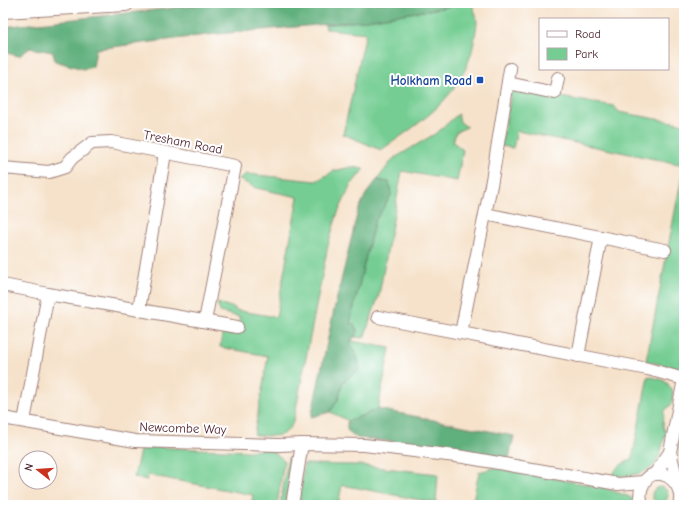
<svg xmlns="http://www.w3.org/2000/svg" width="687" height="508" viewBox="0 0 687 508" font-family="'Comic Neue',sans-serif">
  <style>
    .green { fill: #75cd93; stroke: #60765f }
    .forest { fill: #60b07d; stroke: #556854 }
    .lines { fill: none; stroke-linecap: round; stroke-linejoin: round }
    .minor-casing { stroke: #a0807a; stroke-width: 14 }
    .major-casing { stroke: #a0807a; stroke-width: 18 }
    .minor { stroke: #fff; stroke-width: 12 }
    .major { stroke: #fff; stroke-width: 16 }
    .transit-dot { fill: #1a4fb4; stroke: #fff; stroke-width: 1.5 }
    .labels { text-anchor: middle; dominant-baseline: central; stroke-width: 4; stroke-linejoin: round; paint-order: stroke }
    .transit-label { font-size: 13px; font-weight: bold; fill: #164399; stroke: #fff; text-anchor: end }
    .street-label { font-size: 13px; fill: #4a1f2b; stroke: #fff }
  </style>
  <rect width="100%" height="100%" fill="#fff"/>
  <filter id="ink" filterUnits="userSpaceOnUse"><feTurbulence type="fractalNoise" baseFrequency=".025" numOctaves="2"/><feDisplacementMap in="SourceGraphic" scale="8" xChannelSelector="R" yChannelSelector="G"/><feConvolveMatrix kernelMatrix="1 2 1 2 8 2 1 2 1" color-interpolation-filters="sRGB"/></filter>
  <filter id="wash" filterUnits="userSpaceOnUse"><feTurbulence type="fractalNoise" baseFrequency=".012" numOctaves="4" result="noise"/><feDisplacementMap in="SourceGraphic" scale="16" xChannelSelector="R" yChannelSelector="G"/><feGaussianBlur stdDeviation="0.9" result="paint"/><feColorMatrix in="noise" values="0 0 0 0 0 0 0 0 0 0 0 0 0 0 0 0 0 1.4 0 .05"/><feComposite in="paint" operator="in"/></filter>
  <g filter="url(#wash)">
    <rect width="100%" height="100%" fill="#f6e2ca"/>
    <g class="green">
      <path d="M462 3H472C473 8 477 15 477 21 477 27 475 35 474 42 464 95 423 121 381 150L343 134 366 33 326 29 325 25 360 21 460 5Z"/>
      <path d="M512 89 614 106 619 112 684 124V370L646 361 684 165 517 131 513 148 501 146Z"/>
      <path d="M458 114 460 122 467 127 456 132 453 142 463 150 457 181 402 171 379 295 364 338 355 337 357 331 350 323 374 223 391 195 389 182 377 180 393 159 438 132Z"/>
      <path d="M351 167 364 169 351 185 337 215 328 245 294 419C288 440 272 436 254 435L268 356 220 347 223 329 238 330 240 317 220 312 217 303 235 308V310L276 317 298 197 256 188 238 179 247 174 316 181 334 171Z"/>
      <path d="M352 341 390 348 378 409 349 421 330 412 338 400 343 382 360 369 358 359 350 343Z"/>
      <path d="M648 376 663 380 668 384 673 392 672 403 664 412 663 427 666 432C663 442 661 455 656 463 647 476 626 475 612 477 617 465 621 464 632 460Z"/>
      <path d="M684 410V471L681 470 678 444 679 433Z"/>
      <path d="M150 447 249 451 269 449C274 454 280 455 284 461L277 505H251L253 495 148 475 147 480 134 477 140 450Z"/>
      <path d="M288 458H290L291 466 285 505H280Z"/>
      <path d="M304 464 357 465 438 474 436 503 342 485 338 505H299Z"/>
      <path d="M494 468 602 487 630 497 637 505H472L479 472Z"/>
      <circle cx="660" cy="495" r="8"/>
    </g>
    <g class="forest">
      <path d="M217 3H462L460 5 360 21 207 35 96 49 93 67 83 69 55 61 53 52 30 48 19 56 3 52V27Z"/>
      <path d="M377 180 389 182 391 195 374 223 350 323 354 324 358 332 350 343 358 359 360 369 343 382 338 400 330 412 311 417 334 310 358 211 366 194Z"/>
      <path d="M378 409 514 436 509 458 437 446 357 438 347 430V422Z"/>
    </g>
  </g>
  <g filter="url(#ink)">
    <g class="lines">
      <defs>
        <g id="minor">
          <path d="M508 83 555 93 558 78"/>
          <path d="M3 168 49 172 65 167 72 158 92 143 111 142 235 166 205 321"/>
          <path d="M485 214 665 250"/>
          <path d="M3 285 48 294 237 327"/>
          <path d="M139 310 165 153"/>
          <path d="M378 317 648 369 684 379"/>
          <path d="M461 333 492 180 510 69"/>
          <path d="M578 356 601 237"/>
          <path d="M3 418 135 441 279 445 302 444 364 445 464 457 618 484 643 482"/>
          <path d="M24 421 48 294"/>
          <path d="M670 452 677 481"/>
          <path d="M655 474 670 452 684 379"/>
          <path d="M292 505 302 444"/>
          <path d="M642 505C640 498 639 493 642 487 652 459 687 480 679 505"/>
        </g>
        <path id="major" d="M3 10 126 3"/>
      </defs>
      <use href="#minor" class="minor-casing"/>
      <use href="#major" class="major-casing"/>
      <use href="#minor" class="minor"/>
      <use href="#major" class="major"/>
    </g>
  </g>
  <rect class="transit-dot" x="476" y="76" width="8" height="8" rx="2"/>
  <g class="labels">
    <g class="transit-label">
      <text x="472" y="80">Holkham Road</text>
    </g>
    <g class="street-label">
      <text transform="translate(183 142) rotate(11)">Tresham Road</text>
      <text transform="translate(183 428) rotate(2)">Newcombe Way</text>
    </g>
  </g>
  <rect width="687" height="508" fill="none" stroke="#fff" stroke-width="16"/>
  <rect x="539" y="18" width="130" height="52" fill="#ffffff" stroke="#b7a5aa"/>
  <rect x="547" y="31" width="20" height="6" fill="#ffffff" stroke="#b7a5aa"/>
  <text x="575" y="38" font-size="12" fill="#4a1f2b">Road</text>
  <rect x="547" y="48" width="20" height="12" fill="#75cd93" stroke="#b7a5aa"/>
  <text x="575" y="58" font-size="12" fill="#4a1f2b">Park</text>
  <g transform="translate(38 470) rotate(287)"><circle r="19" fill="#ffffff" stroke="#b7a5aa"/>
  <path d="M0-3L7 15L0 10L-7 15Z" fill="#c8321e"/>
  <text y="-6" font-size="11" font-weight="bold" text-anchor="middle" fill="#4a1f2b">N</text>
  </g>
</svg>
